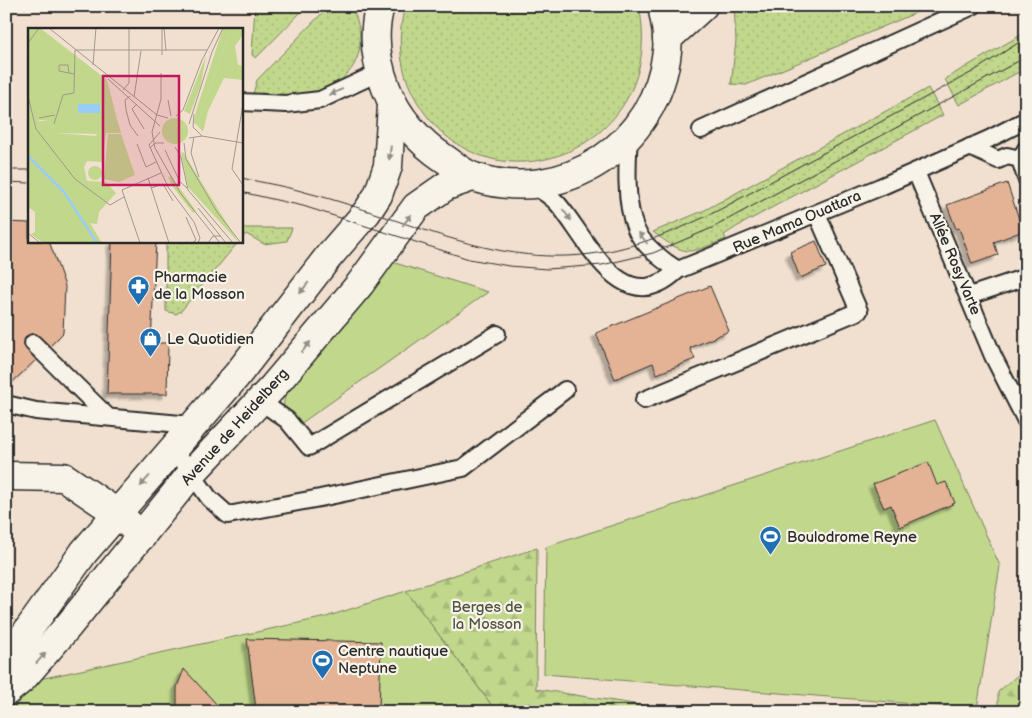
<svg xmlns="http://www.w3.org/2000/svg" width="1032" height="718" viewBox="0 0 1032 718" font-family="'Balsamiq Sans',sans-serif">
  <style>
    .grass { fill: url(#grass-dots); stroke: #76815c }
    .forest { fill: url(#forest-firs); stroke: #76815c }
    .park { fill: #c1d78c; stroke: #76815c }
    .building { fill: #e4b395; stroke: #2b2b2b; filter: url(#shadow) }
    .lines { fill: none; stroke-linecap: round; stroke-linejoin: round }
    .lane-casing { stroke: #2b2b2b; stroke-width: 20 }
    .street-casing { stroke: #2b2b2b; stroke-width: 31 }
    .secondary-casing { stroke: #2b2b2b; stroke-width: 31 }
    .lane { stroke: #f7f3e8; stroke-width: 16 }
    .street { stroke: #f7f3e8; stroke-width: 28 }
    .secondary { stroke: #f7f3e8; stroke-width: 28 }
    .tram { stroke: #2b2b2b; stroke-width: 1 }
    .oneway { fill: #918f8a }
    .labels { text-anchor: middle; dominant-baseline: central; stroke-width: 4.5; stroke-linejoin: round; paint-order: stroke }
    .street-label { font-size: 15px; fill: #2b2b2b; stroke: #f7f3e8 }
    .poi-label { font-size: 15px; fill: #2b2b2b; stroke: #f7f3e8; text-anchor: start }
    .park-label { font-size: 15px; fill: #505643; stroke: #f7f3e8 }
    .inset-river { fill: none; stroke: #98cdf6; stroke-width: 2.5 }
    .inset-road { fill: none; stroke: #a2988d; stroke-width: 1 }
    .view { fill: #c2185b; fill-opacity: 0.15; stroke: #c2185b; stroke-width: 2.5 }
    .inset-edge { fill: none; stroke: #2b2b2b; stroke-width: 2.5 }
  </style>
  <defs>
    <pattern id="grass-dots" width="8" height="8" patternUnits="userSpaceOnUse" patternTransform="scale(1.25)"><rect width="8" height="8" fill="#c1d78c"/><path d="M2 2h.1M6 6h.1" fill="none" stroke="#a6b979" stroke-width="1.8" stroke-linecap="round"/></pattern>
    <pattern id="forest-firs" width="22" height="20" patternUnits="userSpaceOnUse" patternTransform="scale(1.25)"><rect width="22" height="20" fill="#c1d78c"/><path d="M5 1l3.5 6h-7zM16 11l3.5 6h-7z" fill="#a6b979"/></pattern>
    <filter id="shadow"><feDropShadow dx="-4.5" dy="4.5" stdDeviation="1" flood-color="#0004"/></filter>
  </defs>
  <rect width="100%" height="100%" fill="#f1e0cf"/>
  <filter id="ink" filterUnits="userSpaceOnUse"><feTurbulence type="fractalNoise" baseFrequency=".02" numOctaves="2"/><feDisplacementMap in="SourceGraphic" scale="10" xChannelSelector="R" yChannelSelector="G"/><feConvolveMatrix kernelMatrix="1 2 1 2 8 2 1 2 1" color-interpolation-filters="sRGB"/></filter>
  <g filter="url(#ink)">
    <g class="grass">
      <path d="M255 6H307L256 58 252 55Z"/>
      <path d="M329 6H351C372 46 356 84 311 93 292 97 272 95 253 94L257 80Z"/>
      <path d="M405 6H639C670 153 480 224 413 94 399 67 397 36 405 6Z"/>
      <path d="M734 6H932L746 85 731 84 736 41Z"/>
      <path d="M1026 32V68L959 105 945 79Z"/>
      <path d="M928 88 943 115 738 226 724 235 726 239C687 254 688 258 653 232L705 210Z"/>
      <path d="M241 228H292L287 241 264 244 246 234 241 239Z"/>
      <path d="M166 241H239L181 311 176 314 166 311Z"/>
    </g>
    <g class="forest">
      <path d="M537 548 536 689 686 712H499L493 707 406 591Z"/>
      <path d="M1026 668V712H998V692Z"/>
    </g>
    <g class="park">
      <path d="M392 262 488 292 300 424 283 411 285 392Z"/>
      <path d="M935 420 1000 566 977 709 544 674 546 547Z"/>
      <path d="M406 591 493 707 499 712H11L35 680 326 617Z"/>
    </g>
    <g class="building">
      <path d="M1007 183 1023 231 994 242 998 255 972 264 959 228 956 229 947 205Z"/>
      <path d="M6 222 29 223V241H49L65 286 63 333 50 346 36 334 26 336 24 346 36 360 6 388Z"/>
      <path d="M112 241H156L151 343H168L167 394H107Z"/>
      <path d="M816 241 826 267 800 278 790 252Z"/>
      <path d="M710 286 729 331 690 348 695 359 657 374 653 363 615 379 596 333Z"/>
      <path d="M928 462 937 485 946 482 955 503 900 527 891 505 884 508 873 484Z"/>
      <path d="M247 639 381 642 379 711 256 709Z"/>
      <path d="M184 669 220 708 224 712H177V687Z"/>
    </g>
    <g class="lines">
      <defs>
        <g id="lane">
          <path d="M241 102 286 104 320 100 380 72"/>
          <path d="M701 130 973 6"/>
          <path d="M629 138C627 164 625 202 635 227 641 244 663 261 678 270"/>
          <path d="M970 147 998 160 1007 156 1020 159"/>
          <path d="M1026 149 1020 159 1026 178"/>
          <path d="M916 172 993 356 1026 421"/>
          <path d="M530 184C541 190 550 195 558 204 588 239 622 323 678 270L880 187 989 139 1026 120"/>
          <path d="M969 296 1026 277"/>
          <path d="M33 343 108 417"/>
          <path d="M644 400 859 311 817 214"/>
          <path d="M260 401 287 420 309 447 497 334"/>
          <path d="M6 404 36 411 192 425"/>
          <path d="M173 447 209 498 228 515 320 498 463 468 565 390"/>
        </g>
        <path id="street" d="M6 476 64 477 117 513 142 536"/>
        <g id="secondary">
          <path d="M380 6C372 33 376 62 386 88 397 117 419 142 445 159 454 165 464 174 474 177 564 207 657 144 667 51 669 37 665 20 662 6"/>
          <path d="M667 39 703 6"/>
          <path d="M6 661 84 552 237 375 329 256 367 212 378 195 388 166 392 105"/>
          <path d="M6 692 22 679 69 625 191 474 272 388 360 284 416 207 446 186 472 177"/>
        </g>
      </defs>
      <use href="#lane" class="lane-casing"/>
      <use href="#street" class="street-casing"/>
      <use href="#secondary" class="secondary-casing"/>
      <use href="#lane" class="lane"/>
      <use href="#street" class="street"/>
      <use href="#secondary" class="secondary"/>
      <g class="tram">
        <path d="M6 170H29"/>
        <path d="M241 178C265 183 289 187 312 194 405 218 492 267 591 254 636 248 679 230 719 210L974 71 1026 38"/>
        <path d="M6 182 29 183"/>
        <path d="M241 192 303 206 469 259 509 266 547 269 602 265 653 253 712 228 1026 57"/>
      </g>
    </g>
    <defs><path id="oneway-solid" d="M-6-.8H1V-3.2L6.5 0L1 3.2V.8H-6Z" transform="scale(1.25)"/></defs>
    <g class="oneway">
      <use href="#oneway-solid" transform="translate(336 92) rotate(155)"/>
      <use href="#oneway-solid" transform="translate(390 153) rotate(97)"/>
      <use href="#oneway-solid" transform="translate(567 215) rotate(53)"/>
      <use href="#oneway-solid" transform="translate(407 220) rotate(-52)"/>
      <use href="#oneway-solid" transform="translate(643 238) rotate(-127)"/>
      <use href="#oneway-solid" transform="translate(304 288) rotate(128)"/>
      <use href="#oneway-solid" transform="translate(306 347) rotate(-50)"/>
      <use href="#oneway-solid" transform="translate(145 481) rotate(131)"/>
      <use href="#oneway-solid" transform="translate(41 658) rotate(-48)"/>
    </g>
  </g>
  <defs>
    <symbol id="pharmacy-pin" viewBox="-11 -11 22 30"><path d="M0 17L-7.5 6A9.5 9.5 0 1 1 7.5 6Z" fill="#1f6fb2" stroke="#f7f3e8"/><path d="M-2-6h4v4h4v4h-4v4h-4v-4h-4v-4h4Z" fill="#fff"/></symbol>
    <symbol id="shop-pin" viewBox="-11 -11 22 30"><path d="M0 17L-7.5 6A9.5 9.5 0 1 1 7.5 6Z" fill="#1f6fb2" stroke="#f7f3e8"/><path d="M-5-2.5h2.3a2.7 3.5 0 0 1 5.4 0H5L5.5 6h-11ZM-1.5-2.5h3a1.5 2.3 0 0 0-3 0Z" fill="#fff"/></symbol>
    <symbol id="stadium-pin" viewBox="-11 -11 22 30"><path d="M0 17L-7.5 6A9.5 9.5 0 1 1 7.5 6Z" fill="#1f6fb2" stroke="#f7f3e8"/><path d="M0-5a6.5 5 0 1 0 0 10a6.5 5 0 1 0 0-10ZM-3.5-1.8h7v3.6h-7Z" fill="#fff"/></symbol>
  </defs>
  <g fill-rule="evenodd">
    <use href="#pharmacy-pin" x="126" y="274" width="25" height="34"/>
    <use href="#shop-pin" x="138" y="326" width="25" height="34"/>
    <use href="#stadium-pin" x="758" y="524" width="25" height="34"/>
    <use href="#stadium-pin" x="310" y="648" width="25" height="34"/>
  </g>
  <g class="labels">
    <g class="street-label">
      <text transform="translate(797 222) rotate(-23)">Rue Mama Ouattara</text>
      <text transform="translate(955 264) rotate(67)">Allée Rosy Varte</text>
      <text transform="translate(235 427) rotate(-48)">Avenue de Heidelberg</text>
    </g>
    <g class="poi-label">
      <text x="154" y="277">Pharmacie<tspan x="154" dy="17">de la Mosson</tspan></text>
      <text x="167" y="339">Le Quotidien</text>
      <text x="787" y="537">Boulodrome Reyne</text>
      <text x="338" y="651">Centre nautique<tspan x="338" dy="17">Neptune</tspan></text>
    </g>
    <g class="park-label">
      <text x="487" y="607">Berges de<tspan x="487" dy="17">la Mosson</tspan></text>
    </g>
  </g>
  <g transform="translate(28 28)">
    <rect width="215" height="215" fill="#f1e0cf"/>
    <path d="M195 0H203L169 97 166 95 168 83ZM178 28 173 56 162 86 156 83ZM134 103a13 13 0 1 1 26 0a13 13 0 1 1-26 0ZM153 125 155 124 211 215 160 159ZM143 148 168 183 165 185 145 159 140 149Z" fill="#c1d78c"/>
    <path d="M203 0H215V7L207 18 210 37 215 38V52L196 50 180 83 175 104 169 97ZM7 13 11 93H21L27 105 67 108 89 91 93 105H78L74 134 59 133 56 139 59 153 78 154 88 165 71 184 69 196 62 195 74 215H15L3 206 7 204V184L0 179V23Z" fill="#c1d78c"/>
    <path d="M0 0H12L79 52 89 91 72 106 27 105 21 93 6 91 7 14 0 23ZM80 106H93L107 147 91 154 76 151ZM60 145a7 7 0 1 1 14 0a7 7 0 1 1-14 0Z" fill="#c1d78c"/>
    <path d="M50 76H72V85H50Z" fill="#98cdf6"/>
    <path class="inset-river" d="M0 128 36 164 69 215"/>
    <path class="inset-road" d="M21 0 129 87 140 90M136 0 138 23M0 15 11 0M134 27V0M65 37 68 0M41 45 40 37H31V43L46 46M133 45V71L124 104 127 120 153 166 192 215M80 51 132 98M95 62 101 55V0M0 68 8 101 47 151 82 177 96 169M102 68 97 72 98 82 102 97 110 108M106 69 113 23M140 72 143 88M109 76 104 81 116 101M215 76 204 141 215 157M166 86 165 99 174 108M148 88 155 82 174 32 191 0M11 90 27 87M26 96 35 67 46 65 47 22H179M161 96 184 24 195 0M132 104 121 117 140 159 166 194 172 210 170 215M166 109 163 125 171 149M161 110 174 108 215 115M156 115 158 131 189 184 213 215M109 116 118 139 128 134M147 119 153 129 160 162 205 215M122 120 127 115H136M137 122 152 154 159 160M120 150 141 215M123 160 135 156 145 173M170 180 198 215M158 189 168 212 164 215M0 205 12 215M112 215 94 162 133 145M180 215 185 208H193"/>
    <path class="view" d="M75 48H151V157H75Z"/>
    <rect width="215" height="215" class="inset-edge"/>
  </g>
  <rect width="1032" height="718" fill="none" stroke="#f7f3e8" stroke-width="25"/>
  <rect x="12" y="12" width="1007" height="693" fill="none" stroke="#2b2b2b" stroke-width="2" filter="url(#ink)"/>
</svg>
